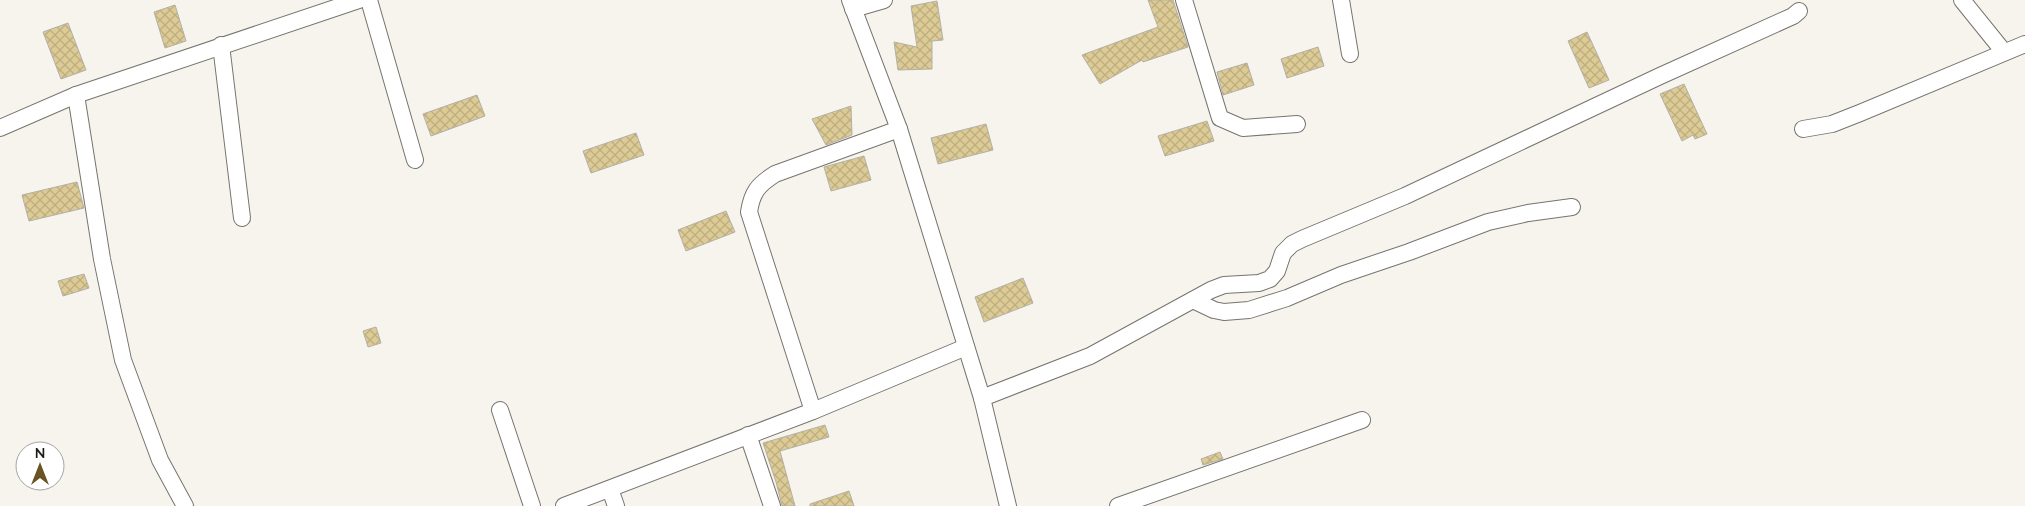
<svg xmlns="http://www.w3.org/2000/svg" width="2025" height="506" viewBox="0 0 2025 506" font-family="Mulish,sans-serif">
  <style>
    .building { fill: url(#building-cross-hatch); stroke: #b2b0a9 }
    .lines { fill: none; stroke-linecap: round; stroke-linejoin: round }
    .minor-casing { stroke: #76746e; stroke-width: 18 }
    .minor { stroke: #fff; stroke-width: 16 }
  </style>
  <defs>
    <pattern id="building-cross-hatch" width="8" height="8" patternUnits="userSpaceOnUse" patternTransform="scale(1.25)"><rect width="8" height="8" fill="#ddcb95"/><path d="M0 0l8 8M0 8l8-8" fill="none" stroke="#bdae80"/></pattern>
  </defs>
  <rect width="100%" height="100%" fill="#f6f4ed"/>
  <g class="building">
    <path d="M1148 0H1173L1188 47 1143 62 1142 60 1100 84 1082 55 1158 27Z"/>
    <path d="M937 1 943 40 932 41V69L898 70 894 42 917 47 911 6Z"/>
    <path d="M175 5 186 41 165 48 154 12Z"/>
    <path d="M68 23 86 70 61 79 43 32Z"/>
    <path d="M1587 32 1609 80 1589 88 1568 41Z"/>
    <path d="M1318 47 1324 66 1287 78 1281 59Z"/>
    <path d="M1247 63 1254 85 1223 95 1217 72Z"/>
    <path d="M1684 84 1707 134 1695 139 1693 135 1682 141 1660 94Z"/>
    <path d="M477 95 485 116 431 136 423 114Z"/>
    <path d="M851 106 852 135 826 145 812 119Z"/>
    <path d="M1207 121 1214 141 1165 156 1158 136Z"/>
    <path d="M986 124 993 150 938 164 931 138Z"/>
    <path d="M636 133 644 155 591 173 583 151Z"/>
    <path d="M864 156 871 180 831 191 824 167Z"/>
    <path d="M77 182 84 208 29 221 22 195Z"/>
    <path d="M726 211 735 232 686 251 678 230Z"/>
    <path d="M84 274 89 288 63 296 58 281Z"/>
    <path d="M1023 278 1033 303 984 322 975 297Z"/>
    <path d="M376 327 381 343 368 347 363 331Z"/>
    <path d="M825 425 829 437 780 451 795 506H782L776 482 763 443Z"/>
    <path d="M1220 452 1223 459 1203 465 1201 459Z"/>
    <path d="M849 491 854 506H810V504Z"/>
  </g>
  <g class="lines">
    <defs>
      <g id="minor">
        <path d="M369 0 415 160"/>
        <path d="M850 0 899 129 982 398 1008 506"/>
        <path d="M1184 0 1220 118 1243 128 1297 124"/>
        <path d="M1341 0 1350 54"/>
        <path d="M1962 0 2004 52"/>
        <path d="M853 9 884 0"/>
        <path d="M221 45 242 218"/>
        <path d="M76 95 102 259 123 360 160 460 185 506"/>
        <path d="M0 128 76 95 359 0"/>
        <path d="M1803 129 1832 124 1860 113 2025 44"/>
        <path d="M1193 300 1214 310 1224 312 1249 310 1287 298 1341 275 1409 252 1488 222 1528 213 1572 207"/>
        <path d="M982 398 1090 356 1211 290 1224 285 1259 283 1270 279 1277 271 1283 253 1292 244 1302 239 1405 196 1660 76 1793 16 1799 11"/>
        <path d="M500 410 532 506"/>
        <path d="M813 411 749 212C752 192 758 185 775 174L899 129"/>
        <path d="M748 435 772 506"/>
        <path d="M610 489 616 506"/>
        <path d="M564 506 813 411 966 347"/>
        <path d="M1118 506 1362 420"/>
      </g>
    </defs>
    <use href="#minor" class="minor-casing"/>
    <use href="#minor" class="minor"/>
  </g>
  <g transform="translate(40 466)"><circle r="24" fill="#ffffff" stroke="#a4a4a3"/>
  <path d="M0-4L9 19L0 12L-9 19Z" fill="#6a5424"/>
  <text y="-8" font-size="14" font-weight="bold" text-anchor="middle" fill="#1c1b18">N</text>
  </g>
</svg>
